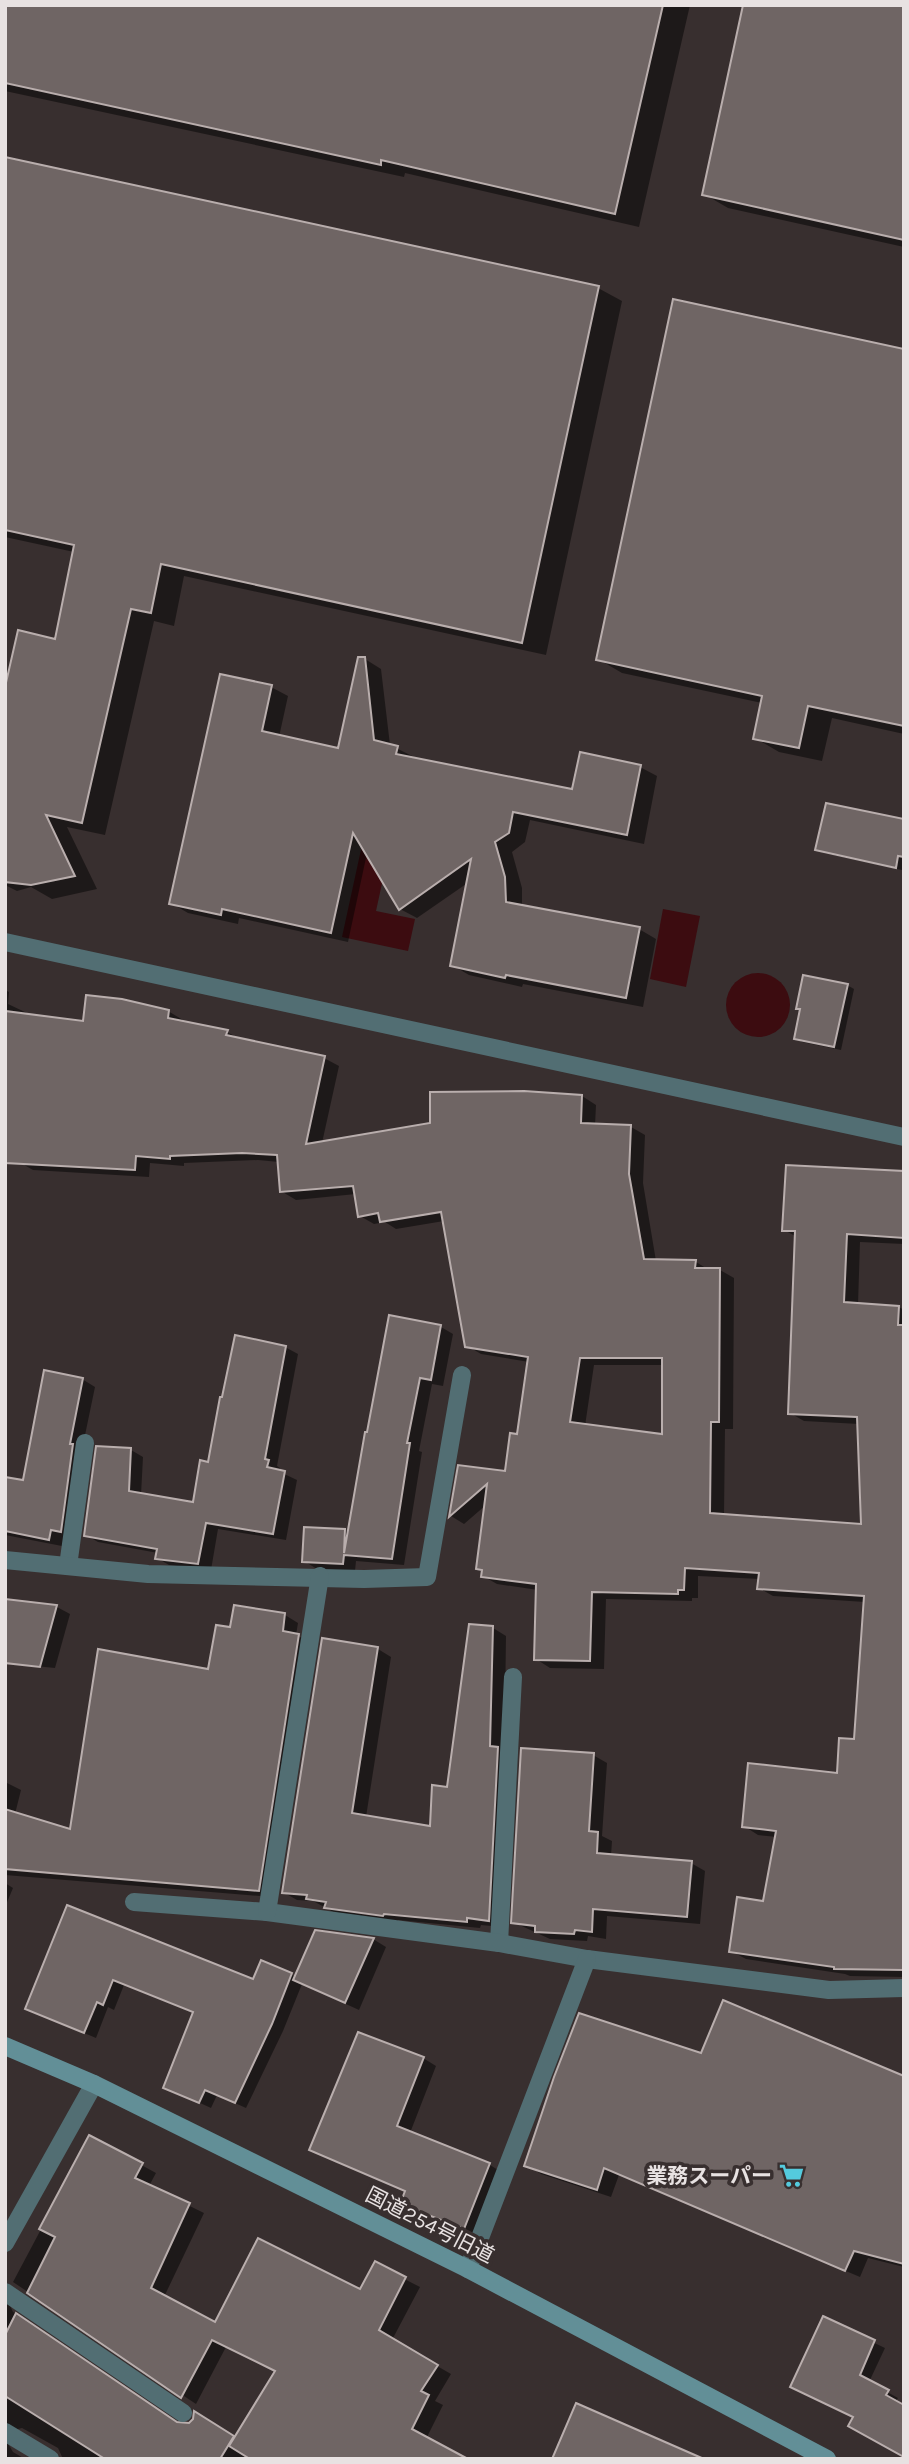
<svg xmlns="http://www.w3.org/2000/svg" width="909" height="2464" viewBox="0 0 909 2464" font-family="Karla,'Noto Sans JP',sans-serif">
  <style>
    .water { fill: #3c0c10 }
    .shadow { fill: #0007; fill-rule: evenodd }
    .building { fill: #6f6564; stroke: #b9aead; stroke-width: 2; fill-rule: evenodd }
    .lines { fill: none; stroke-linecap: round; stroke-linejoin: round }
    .lane { stroke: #526e73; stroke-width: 18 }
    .street { stroke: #526e73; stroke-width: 18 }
    .secondary { stroke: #628f97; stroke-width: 18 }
    .labels { text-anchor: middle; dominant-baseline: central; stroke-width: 7; stroke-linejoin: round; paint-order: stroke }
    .poi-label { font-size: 21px; font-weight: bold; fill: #e8e2e2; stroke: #382f2f; text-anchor: end }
    .street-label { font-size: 21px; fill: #e8e2e2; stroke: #382f2f }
  </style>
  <rect width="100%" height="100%" fill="#382f2f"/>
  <g class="water">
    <path d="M367 822 394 828 376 911 415 919 408 951 342 937Z"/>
    <path d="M663 909 700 916 686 987 650 979Z"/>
    <circle cx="758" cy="1005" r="32"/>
  </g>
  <g class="shadow">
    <path d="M5 5H690L639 227 405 173 404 177 5 91Z"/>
    <path d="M904 5V247L728 208 704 194Z"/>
    <path d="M5 159 598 288 622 301 546 655 184 576 174 626 154 621 105 835 67 827 97 889 52 899 31 887 17 891 5 885V695L56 641 74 552 5 537Z"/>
    <path d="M904 351V734L832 718 822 761 779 752 755 738 762 703 622 673 598 659Z"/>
    <path d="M365 659 381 669 390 745 414 757 413 760 574 791 640 767 657 776 644 844 530 820 525 842 512 852 522 888V907L639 929 656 939 643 1007 523 984 522 987 469 975 452 965 469 882 417 918 400 909 367 853 348 942 239 918 238 924 188 913 171 903 271 687 288 696 279 737 340 750Z"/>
    <path d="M904 822 902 870 824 853 817 849Z"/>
    <path d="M847 985 854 989 841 1050 802 1042 796 1038 802 1010Z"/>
    <path d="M5 990 9 992 8 1004 27 1013V1016L84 1023 168 1011 183 1020 182 1023 227 1032 242 1040 324 1058 339 1066 322 1143 582 1096 596 1105 595 1126 631 1127 645 1135 643 1183 656 1261 696 1262 709 1270H720L734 1278 733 1429H725L724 1516 863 1526 859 1424 804 1421 790 1413 797 1237 784 1230 904 1173V1244L860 1242 858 1305 899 1307 904 1310V1977L850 1976 845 1974 746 1959 731 1951 764 1903 777 1837 758 1835 744 1826 839 1775 855 1741 865 1602 773 1596 759 1588 760 1579 698 1576V1598H692V1601L606 1599 604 1669 550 1668 536 1659 538 1590 497 1584 483 1576 484 1571 478 1568 486 1505 464 1524 451 1516 459 1467 506 1473 518 1436 529 1362 481 1354 466 1345 444 1221 396 1229 385 1222 374 1224 360 1216 356 1194 296 1200 281 1191 279 1162 258 1160 184 1163V1166L150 1163 149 1177 33 1170 19 1162 5 1118ZM594 1365H664V1436L585 1426Z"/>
    <path d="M391 1317 441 1327 453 1334 443 1386 432 1384 419 1451 422 1452 404 1565 356 1561 355 1571 317 1569 304 1561 344 1530 349 1533Z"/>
    <path d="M285 1347 298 1354 277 1466 280 1468V1472L297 1480 286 1540 218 1529 211 1570 169 1565 157 1558 158 1553 98 1542 86 1535 98 1447 131 1450 143 1457 141 1495 194 1505 209 1464Z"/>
    <path d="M82 1379 95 1387 62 1546 5 1535V1479L24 1482Z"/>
    <path d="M5 1601 57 1607 70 1614 55 1668 5 1663Z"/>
    <path d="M235 1607 285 1615 298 1623 296 1635 312 1643 272 1897 5 1875V1782L21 1790 15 1814 71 1832 209 1671 231 1628Z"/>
    <path d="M493 1628 506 1636 502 1927 481 1925 480 1928 398 1920 397 1923 339 1915 313 1901 297 1900 283 1892 378 1649 391 1657 366 1817 431 1828 449 1789Z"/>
    <path d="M593 1755 607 1763 602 1836 612 1841 611 1856 691 1863 705 1871 700 1924 607 1916 606 1939 588 1936 587 1941 550 1939 513 1922Z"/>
    <path d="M5 1883 13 1888 5 1907Z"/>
    <path d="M68 1907 254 1981 262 1963 296 1977 373 1939 386 1947 359 2010 302 1984 283 2031 246 2108 217 2095 211 2108 165 2087 194 2013 124 1985 114 2010 108 2007 96 2038 27 2009Z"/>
    <path d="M702 2056 904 2078V2267L868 2258 860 2277 619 2175 611 2197 541 2174 527 2165Z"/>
    <path d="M423 2058 436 2066 410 2133 490 2165 503 2173 478 2235 415 2210 402 2203 406 2192 324 2156Z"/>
    <path d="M90 2137 156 2173 149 2186 204 2213 164 2297 216 2325 361 2292 375 2264 420 2287 392 2340 451 2374 435 2401 443 2405 426 2439 464 2459H63L58 2448 22 2428 14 2430 7 2442 13 2452 25 2459H5V2285L7 2299 13 2312 179 2425H189L194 2420 195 2414 236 2438 277 2372 226 2347 196 2404 13 2282Z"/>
    <path d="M824 2319 885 2348 869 2382 898 2398 895 2402 855 2417Z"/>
  </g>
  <g class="building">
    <path d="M5 5H663L615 214 381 160V165L5 83Z"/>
    <path d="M743 5H904V240L702 195Z"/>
    <path d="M5 157 599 286 522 643 161 564 151 613 131 609 82 823 46 815 75 876 31 885 5 882V687L18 630 55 639 74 545 5 530Z"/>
    <path d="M673 299 904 349V726L808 706 799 748 753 739 762 696 596 660Z"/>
    <path d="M358 657H365L374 740 398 746 396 754 572 789 580 752 641 765 627 835 513 812 509 833 495 842 505 877 506 902 640 927 626 998 506 975 505 978 450 966 471 859 399 910 353 833 331 933 222 909 221 915 169 904 220 674 272 685 262 731 338 748Z"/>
    <path d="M826 803 904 819V857L898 856 896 868 815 850Z"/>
    <path d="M803 975 848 984 834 1047 794 1039 800 1009H796Z"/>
    <path d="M86 995 122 999 169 1010 168 1018 228 1030 226 1035 325 1056 306 1144 430 1123V1092L524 1091 582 1095 581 1123 631 1125 629 1174 644 1259 696 1260 695 1268H720L719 1422H711L710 1513 861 1524 857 1417 788 1414 795 1231H782L786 1165 904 1171V1238L847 1234 844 1302 899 1306 898 1325H904V1970L834 1969V1967L729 1952 737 1897 763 1901 776 1831 742 1827 748 1763 837 1773 839 1738 854 1739 864 1596 757 1589 759 1573 685 1568 684 1590H678V1594L592 1592 590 1661 534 1660 536 1584 481 1577 482 1570 476 1569 487 1484 449 1517 458 1465 505 1471 510 1433 517 1434 528 1357 465 1347 441 1212 380 1222 378 1213 358 1217 353 1186 280 1192 277 1155 242 1153 170 1156V1159L136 1156 135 1170 5 1163V1011L83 1021ZM580 1358H662V1434L570 1422Z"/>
    <path d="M389 1315 441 1325 431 1380 420 1378 407 1443H410L392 1559 344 1555 343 1564 302 1562 304 1527 345 1529 344 1553 365 1432H367Z"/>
    <path d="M235 1335 286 1346 265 1459 269 1460 267 1467 285 1471 273 1534 206 1523 198 1564 155 1559 157 1549 84 1536 96 1446 131 1448 129 1491 193 1502 200 1460 208 1462 220 1397H222Z"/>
    <path d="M44 1370 83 1378 70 1444H73L61 1532 51 1530 49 1540 5 1531V1477L23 1480Z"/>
    <path d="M5 1599 57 1605 40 1667 5 1663Z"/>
    <path d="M234 1605 285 1613 283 1631 299 1634 259 1891 5 1869V1809L70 1829 98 1649 208 1669 216 1625 230 1627Z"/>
    <path d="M469 1624 493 1626 490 1746 498 1747 489 1921 467 1918V1922L384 1914 383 1916 324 1908 326 1902 306 1899 307 1895 282 1893 322 1638 378 1647 352 1813 430 1826 432 1785 447 1787Z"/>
    <path d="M521 1748 594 1753 589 1831 598 1832 597 1853 692 1861 687 1917 593 1909 592 1932 575 1930 574 1934 535 1932V1926L511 1923Z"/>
    <path d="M67 1905 253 1979 261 1960 292 1973 272 2024 235 2103 205 2090 199 2103 163 2088 193 2012 113 1980 103 2005 97 2002 84 2033 25 2009Z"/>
    <path d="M315 1930 374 1938 345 2003 293 1980Z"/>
    <path d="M723 2000 904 2076V2264L854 2251 845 2271 604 2168 597 2190 524 2166 554 2077 579 2013 701 2053Z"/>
    <path d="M358 2032 424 2057 397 2126 490 2163 464 2229 400 2204 405 2191 309 2150Z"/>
    <path d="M89 2135 143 2163 135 2178 190 2203 151 2288 215 2322 258 2238 360 2289 375 2261 406 2277 379 2330 438 2365 421 2391 429 2395 412 2429 468 2459H250L229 2446 275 2371 212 2340 181 2398 27 2293 55 2237 39 2229Z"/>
    <path d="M16 2313 177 2422 189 2423 193 2419 194 2411 234 2436 220 2459H105L5 2396V2335Z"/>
    <path d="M823 2316 875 2340 860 2375 889 2390 886 2395 904 2405V2457L848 2426 853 2417 790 2387Z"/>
    <path d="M576 2403 704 2459H552Z"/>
  </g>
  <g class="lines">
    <g class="lane">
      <path d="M68 1566 85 1443"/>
      <path d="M499 1943 513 1677"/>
    </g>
    <g class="street">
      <path d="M5 942 904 1137"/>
      <path d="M5 1560 148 1574 364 1579 427 1577 462 1375"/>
      <path d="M134 1902 267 1912 499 1943 587 1959 829 1990 904 1988"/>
      <path d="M267 1912 320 1576"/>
      <path d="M5 2243 94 2084"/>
      <path d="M468 2269 587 1959"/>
      <path d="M5 2292 183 2413"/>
      <path d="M5 2432 50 2459"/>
    </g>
    <path class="secondary" d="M5 2046 94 2084 468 2269 827 2459"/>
  </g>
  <defs>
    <symbol id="supermarket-bare" viewBox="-9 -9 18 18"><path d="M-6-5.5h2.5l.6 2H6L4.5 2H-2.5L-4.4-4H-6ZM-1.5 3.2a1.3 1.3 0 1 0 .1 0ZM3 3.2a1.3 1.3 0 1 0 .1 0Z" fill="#54cadd" stroke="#382f2f" stroke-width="2.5" paint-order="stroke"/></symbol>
  </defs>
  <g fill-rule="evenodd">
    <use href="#supermarket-bare" x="774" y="2158" width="35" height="35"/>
  </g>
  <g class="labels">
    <g class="poi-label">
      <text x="772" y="2176">業務スーパー</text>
    </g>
    <g class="street-label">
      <text transform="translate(430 2225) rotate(27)">国道254号旧道</text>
    </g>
  </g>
  <rect width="909" height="2464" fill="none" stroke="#e8e2e2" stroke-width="14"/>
</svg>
